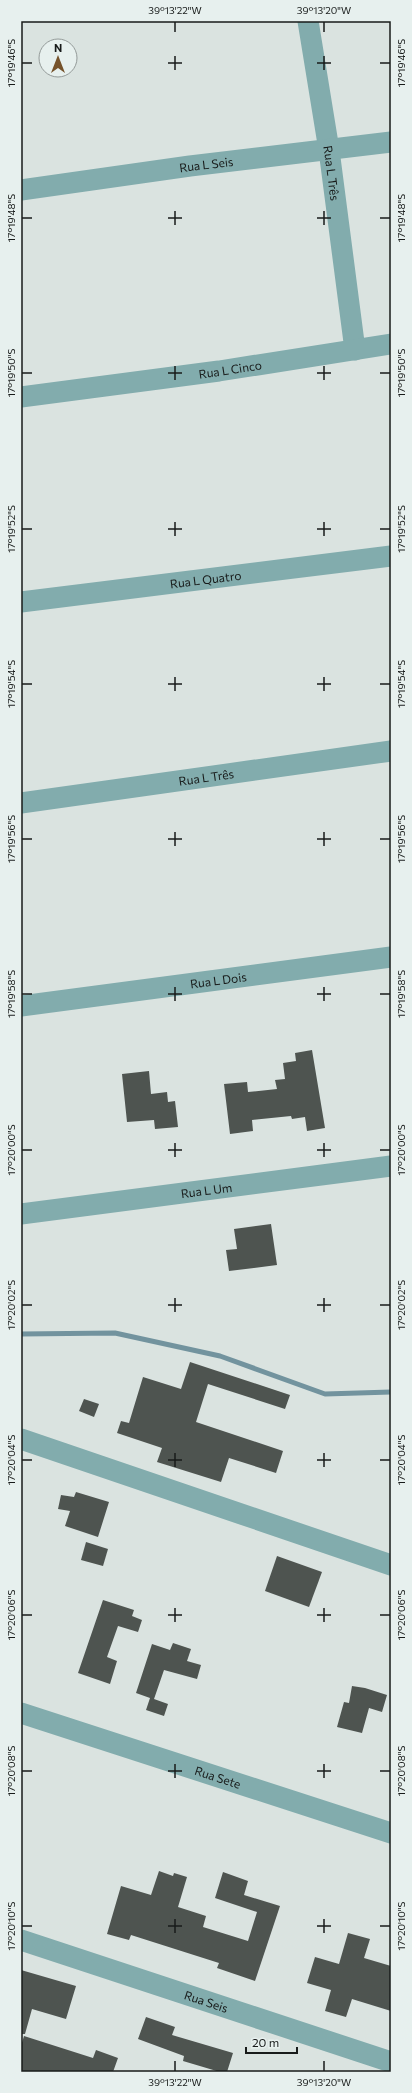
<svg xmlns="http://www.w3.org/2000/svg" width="412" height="2093" viewBox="0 0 412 2093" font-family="Commissioner,sans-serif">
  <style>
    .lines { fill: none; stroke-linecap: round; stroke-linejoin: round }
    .stream { stroke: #72939e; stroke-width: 5 }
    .building { fill: #4e5450 }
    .minor { stroke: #82acad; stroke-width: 21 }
    .ticks { fill: none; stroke: #181b1a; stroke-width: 1.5 }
    .labels { text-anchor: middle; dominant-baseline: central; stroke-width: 4; stroke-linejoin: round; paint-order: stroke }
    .street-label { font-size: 12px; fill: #181b1a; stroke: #e7f0ee }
    .neatline { fill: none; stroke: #181b1a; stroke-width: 1.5 }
    .ticks-label { font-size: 10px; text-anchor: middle; fill: #181b1a }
  </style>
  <rect width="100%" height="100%" fill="#dae3e0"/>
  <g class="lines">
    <path class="stream" d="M21 1334 115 1333 220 1356 325 1394 391 1392"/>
  </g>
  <g class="building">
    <path d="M312 1050 325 1128 307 1131 305 1117 292 1119 291 1116 252 1120 253 1131 230 1134 224 1084 247 1082 248 1092 277 1089 275 1080 285 1079 283 1063 296 1061 295 1053Z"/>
    <path d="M149 1071 151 1094 167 1092 168 1102 175 1101 178 1127 155 1129 154 1120 127 1122 122 1074Z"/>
    <path d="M271 1224 277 1265 229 1271 226 1250 237 1249 234 1229Z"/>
    <path d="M190 1362 290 1395 285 1409 208 1384 196 1422 283 1451 276 1473 229 1458 221 1482 157 1462 162 1448 117 1433 121 1421 129 1423 143 1377 181 1389Z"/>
    <path d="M84 1399 99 1404 94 1417 79 1411Z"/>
    <path d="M76 1492 109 1502 98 1537 65 1526 70 1511 58 1509 61 1495 74 1497Z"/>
    <path d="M86 1542 108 1549 103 1566 81 1560Z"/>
    <path d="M277 1556 322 1572 309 1607 265 1591Z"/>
    <path d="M103 1600 134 1610 132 1616 142 1620 138 1632 118 1626 107 1657 117 1661 110 1684 78 1673Z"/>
    <path d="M173 1643 191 1649 187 1661 201 1665 197 1679 164 1670 154 1699 168 1704 164 1716 146 1710 150 1698 136 1693 152 1644 170 1650Z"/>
    <path d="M352 1686 365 1688 387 1695 382 1712 369 1708 362 1733 337 1727 344 1702 349 1703Z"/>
    <path d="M159 1871 173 1876 174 1873 187 1877 178 1907 206 1916 203 1927 248 1941 257 1912 215 1898 223 1872 248 1881 244 1895 280 1906 255 1981 217 1968 219 1963 131 1935 129 1940 107 1934 121 1886 151 1895Z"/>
    <path d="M348 1933 370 1939 364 1958 391 1966V2011L352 1999 346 2017 325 2011 331 1990 307 1983 315 1957 339 1964Z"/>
    <path d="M21 1970 76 1986 66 2019 32 2009 25 2034H21Z"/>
    <path d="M146 2017 175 2027 172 2035 233 2053 227 2072H220L183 2061 184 2056 138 2039Z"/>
    <path d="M24 2036 93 2058 96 2050 118 2058 113 2072H21V2046Z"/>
  </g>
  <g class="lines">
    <g class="minor">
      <path id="s1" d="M308 21 329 150 355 350"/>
      <path id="s2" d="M21 190 190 166 391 142"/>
      <path id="s3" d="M21 397 219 371 391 344"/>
      <path id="s4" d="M21 602 391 556"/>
      <path id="s5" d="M21 803 391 751"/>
      <path id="s6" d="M21 1006 391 957"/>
      <path id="s7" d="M21 1214 391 1166"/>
      <path d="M21 1439 391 1565"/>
      <path id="s8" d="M21 1713 391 1833"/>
      <path id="s9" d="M21 1940 391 2062"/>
    </g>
  </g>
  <path class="ticks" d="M175 22V32M324 22V32M175 56V70M324 56V70M22 63H32M168 63H182M317 63H331M380 63H390M175 211V225M324 211V225M22 218H32M168 218H182M317 218H331M380 218H390M175 366V380M324 366V380M22 373H32M168 373H182M317 373H331M380 373H390M175 522V536M324 522V536M22 529H32M168 529H182M317 529H331M380 529H390M175 677V691M324 677V691M22 684H32M168 684H182M317 684H331M380 684H390M175 832V846M324 832V846M22 839H32M168 839H182M317 839H331M380 839H390M175 987V1001M324 987V1001M22 994H32M168 994H182M317 994H331M380 994H390M175 1143V1157M324 1143V1157M22 1150H32M168 1150H182M317 1150H331M380 1150H390M175 1298V1312M324 1298V1312M22 1305H32M168 1305H182M317 1305H331M380 1305H390M175 1453V1467M324 1453V1467M22 1460H32M168 1460H182M317 1460H331M380 1460H390M175 1608V1622M324 1608V1622M22 1615H32M168 1615H182M317 1615H331M380 1615H390M175 1764V1778M324 1764V1778M22 1771H32M168 1771H182M317 1771H331M380 1771H390M175 1919V1933M324 1919V1933M22 1926H32M168 1926H182M317 1926H331M380 1926H390M175 2061V2071M324 2061V2071"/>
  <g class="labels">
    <g class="street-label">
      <text stroke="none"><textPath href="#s2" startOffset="187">Rua L Seis</textPath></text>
      <text stroke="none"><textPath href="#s1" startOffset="154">Rua L Três</textPath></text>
      <text stroke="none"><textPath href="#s3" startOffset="211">Rua L Cinco</textPath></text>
      <text stroke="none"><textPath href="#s4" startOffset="186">Rua L Quatro</textPath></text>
      <text stroke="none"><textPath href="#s5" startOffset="187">Rua L Três</textPath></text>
      <text stroke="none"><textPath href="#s6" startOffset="199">Rua L Dois</textPath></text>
      <text stroke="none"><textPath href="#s7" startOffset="187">Rua L Um</textPath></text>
      <text stroke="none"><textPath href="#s8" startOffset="207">Rua Sete</textPath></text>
      <text stroke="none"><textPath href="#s9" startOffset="195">Rua Seis</textPath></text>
    </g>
  </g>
  <rect width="412" height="2093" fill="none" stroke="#e7f0ee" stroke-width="44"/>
  <g transform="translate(58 58)"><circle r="19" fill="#e7f0ee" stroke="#949b99"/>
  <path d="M0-3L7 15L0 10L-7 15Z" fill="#75522b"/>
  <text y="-6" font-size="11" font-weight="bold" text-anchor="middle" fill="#181b1a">N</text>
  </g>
  <path d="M246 2047v6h51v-6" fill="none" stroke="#181b1a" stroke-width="2"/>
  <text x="252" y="2047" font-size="12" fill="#181b1a" stroke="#e7f0ee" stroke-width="3" paint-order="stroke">20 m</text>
  <rect x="22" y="22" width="368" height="2049" class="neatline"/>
  <g class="ticks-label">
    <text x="175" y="14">39°13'22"W</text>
    <text x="324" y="14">39°13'20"W</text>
    <text transform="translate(11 63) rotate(-90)" y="4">17°19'46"S</text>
    <text transform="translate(401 63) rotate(-90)" y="4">17°19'46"S</text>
    <text transform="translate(11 218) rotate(-90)" y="4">17°19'48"S</text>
    <text transform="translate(401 218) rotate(-90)" y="4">17°19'48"S</text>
    <text transform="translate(11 373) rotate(-90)" y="4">17°19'50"S</text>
    <text transform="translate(401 373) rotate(-90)" y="4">17°19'50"S</text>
    <text transform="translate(11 529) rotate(-90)" y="4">17°19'52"S</text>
    <text transform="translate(401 529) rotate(-90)" y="4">17°19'52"S</text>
    <text transform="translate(11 684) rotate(-90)" y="4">17°19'54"S</text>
    <text transform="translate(401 684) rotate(-90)" y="4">17°19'54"S</text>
    <text transform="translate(11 839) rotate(-90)" y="4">17°19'56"S</text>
    <text transform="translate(401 839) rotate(-90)" y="4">17°19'56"S</text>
    <text transform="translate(11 994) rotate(-90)" y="4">17°19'58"S</text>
    <text transform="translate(401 994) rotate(-90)" y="4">17°19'58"S</text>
    <text transform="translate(11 1150) rotate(-90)" y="4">17°20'00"S</text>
    <text transform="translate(401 1150) rotate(-90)" y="4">17°20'00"S</text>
    <text transform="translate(11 1305) rotate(-90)" y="4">17°20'02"S</text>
    <text transform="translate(401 1305) rotate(-90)" y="4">17°20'02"S</text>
    <text transform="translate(11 1460) rotate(-90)" y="4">17°20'04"S</text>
    <text transform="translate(401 1460) rotate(-90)" y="4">17°20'04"S</text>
    <text transform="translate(11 1615) rotate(-90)" y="4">17°20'06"S</text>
    <text transform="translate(401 1615) rotate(-90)" y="4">17°20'06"S</text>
    <text transform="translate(11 1771) rotate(-90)" y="4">17°20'08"S</text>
    <text transform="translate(401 1771) rotate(-90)" y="4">17°20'08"S</text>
    <text transform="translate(11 1926) rotate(-90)" y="4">17°20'10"S</text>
    <text transform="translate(401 1926) rotate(-90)" y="4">17°20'10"S</text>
    <text x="175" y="2086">39°13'22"W</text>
    <text x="324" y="2086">39°13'20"W</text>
  </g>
</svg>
